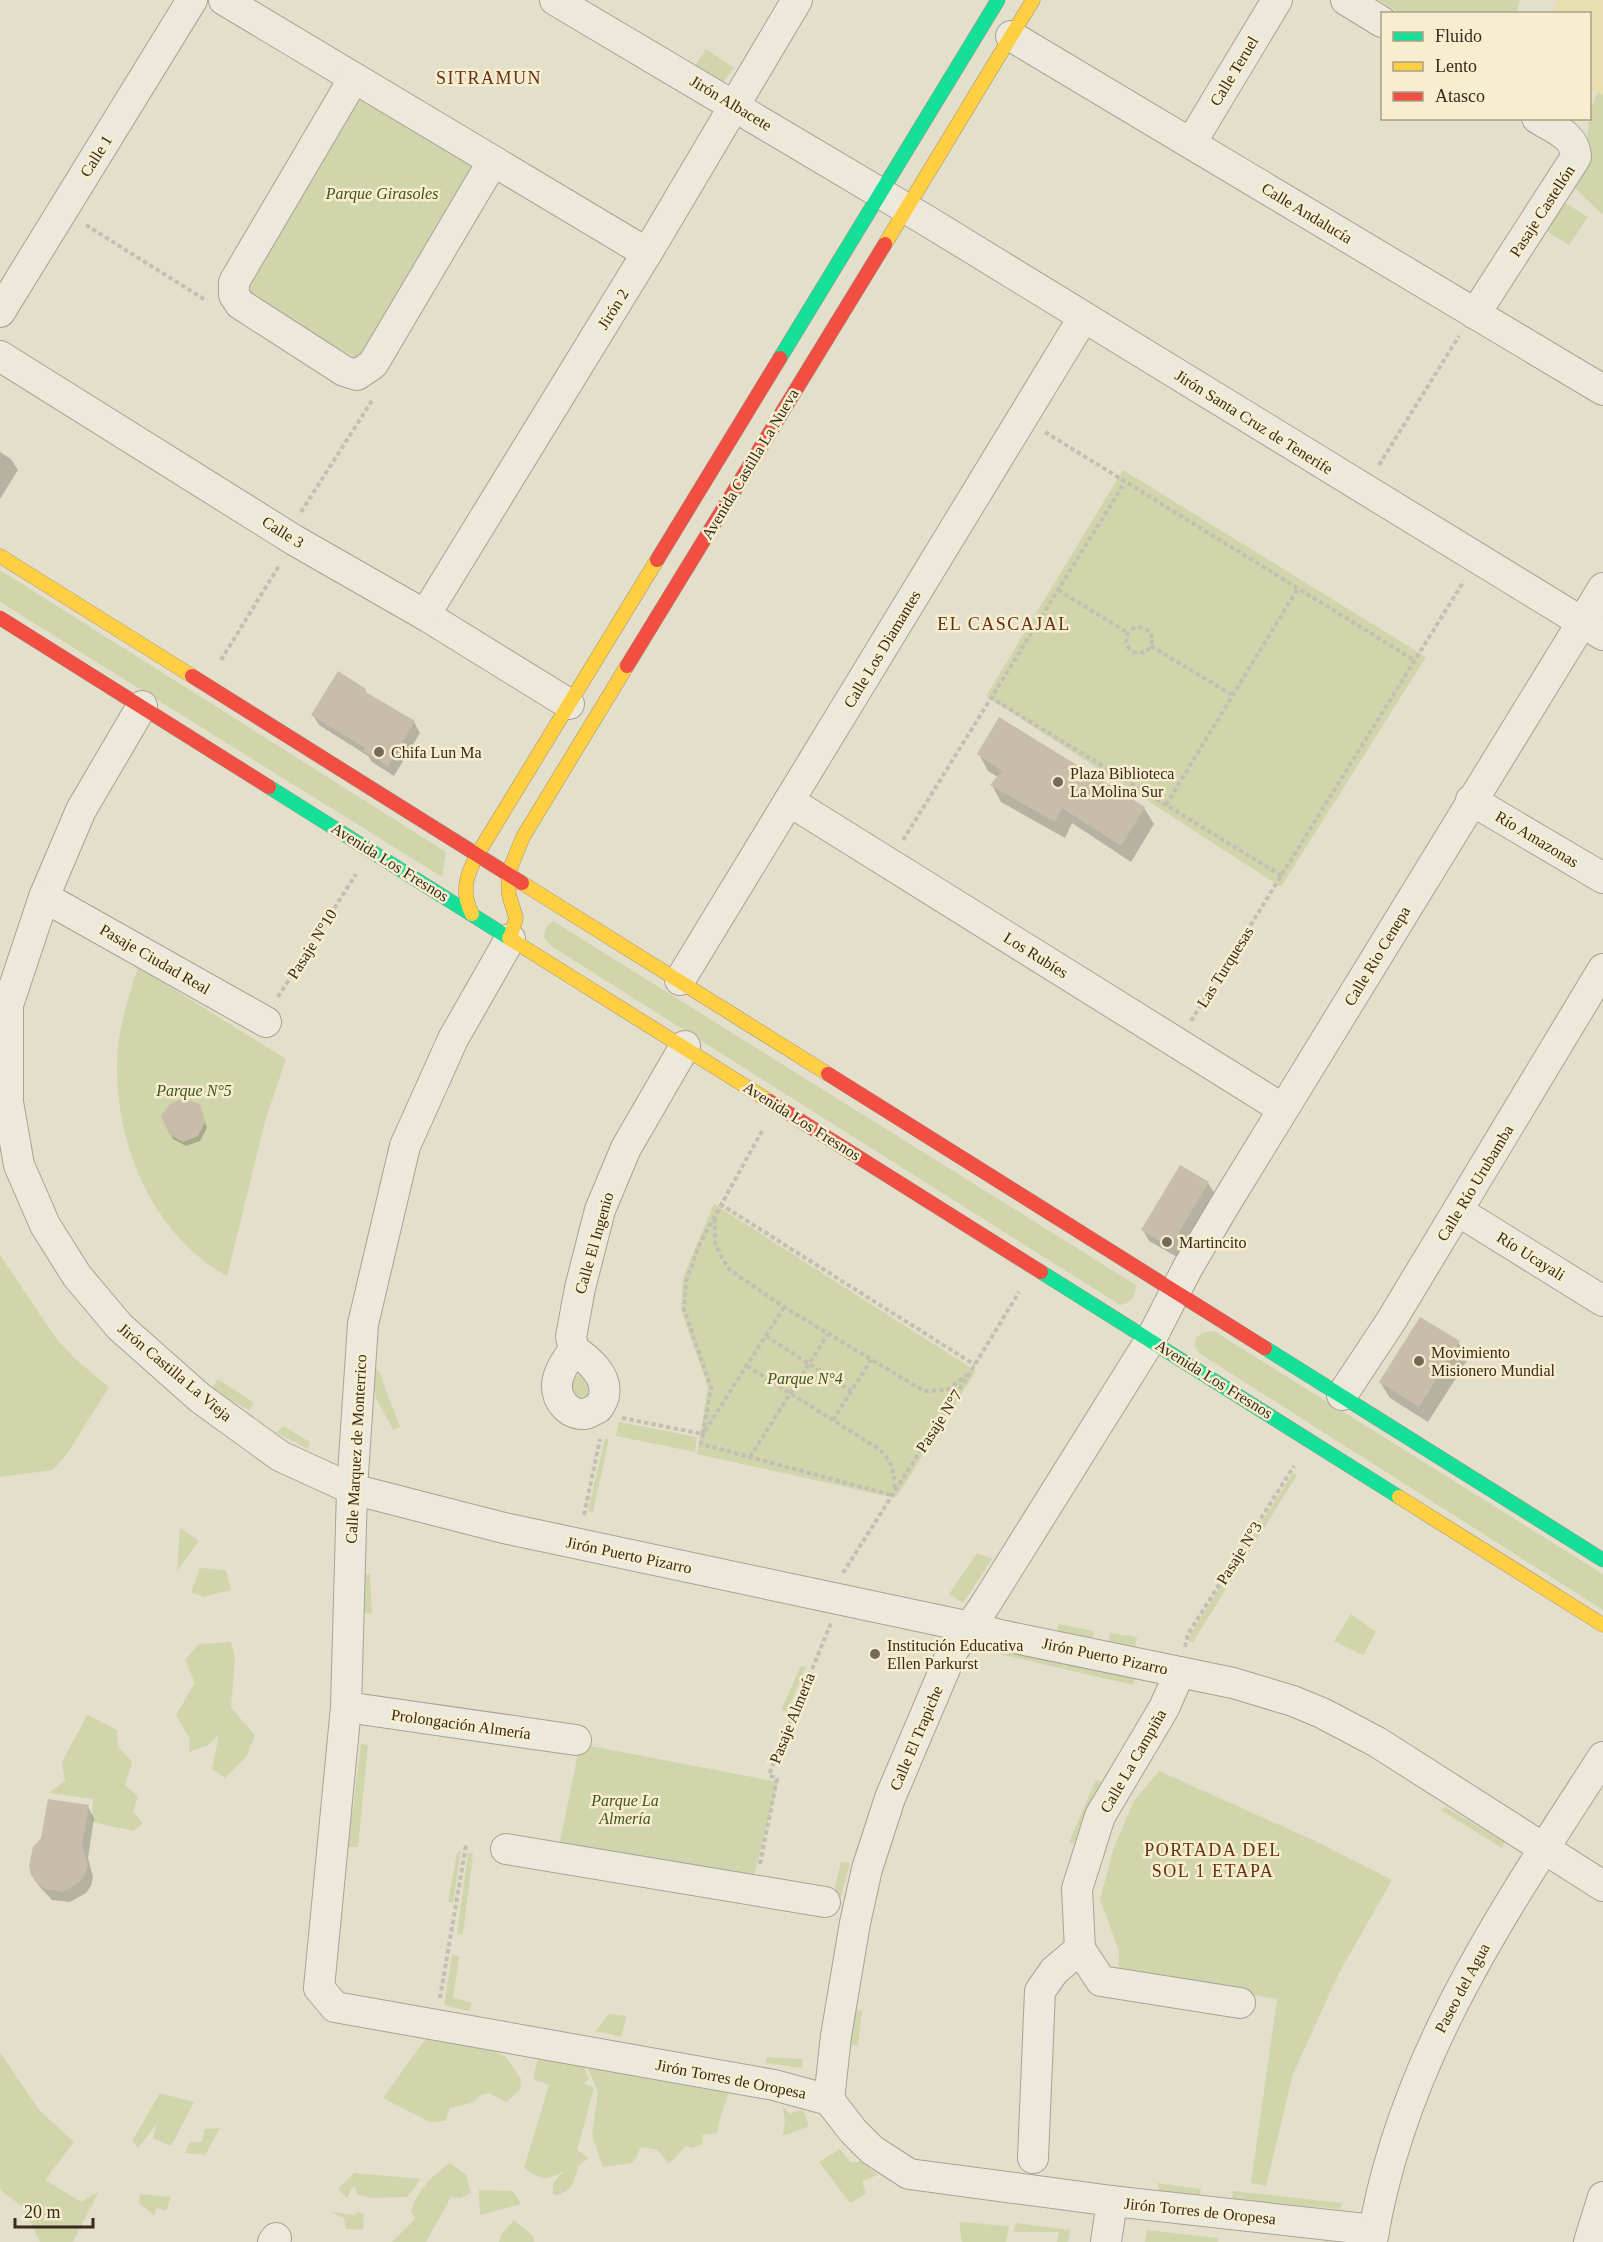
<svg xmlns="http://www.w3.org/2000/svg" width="1603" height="2242" viewBox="0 0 1603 2242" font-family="'Times New Roman',serif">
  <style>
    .green { fill: #d1d5ab }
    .sand { fill: #e9deb0 }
    .shadow { fill: #0003 }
    .building { fill: #c8bdab }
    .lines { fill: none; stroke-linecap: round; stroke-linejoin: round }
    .street-casing { stroke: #a9a294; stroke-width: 32 }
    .fast-casing { stroke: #989284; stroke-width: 15 }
    .slow-casing { stroke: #989284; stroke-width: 15 }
    .jam-casing { stroke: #989284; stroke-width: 15 }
    .path { stroke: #c4bfb3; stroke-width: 4; stroke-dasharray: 4.5 3; stroke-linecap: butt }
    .street { stroke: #ece8dc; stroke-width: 30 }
    .fast { stroke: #16e098; stroke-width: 14 }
    .slow { stroke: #ffcf43; stroke-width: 14 }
    .jam { stroke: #f24e42; stroke-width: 14 }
    .poi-dot { fill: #746a59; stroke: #f6eece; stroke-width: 2 }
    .labels { text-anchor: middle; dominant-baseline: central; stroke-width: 5; stroke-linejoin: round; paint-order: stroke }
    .street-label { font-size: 16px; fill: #372b1c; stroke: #f6eece }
    .park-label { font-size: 16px; font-style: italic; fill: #435421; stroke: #f6eece }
    .poi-label { font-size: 16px; fill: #372b1c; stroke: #f6eece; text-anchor: start }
    .neighbourhood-label { font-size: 18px; letter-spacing: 1.5px; fill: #65301a; stroke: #f6eece }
  </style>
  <rect width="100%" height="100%" fill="#e4dfca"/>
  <g class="green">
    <path d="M1378 0H1520L1516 13H1400Z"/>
    <path d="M706 49 734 68 721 84 692 71Z"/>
    <path d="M1603 81V213L1602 214 1573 186 1586 150 1590 109Z"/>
    <path d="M358 92 476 170 368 358H356L252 299 249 288Z"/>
    <path d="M1560 200 1588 217 1569 245 1540 227Z"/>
    <path d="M1123 470 1426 657 1281 887 986 696Z"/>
    <path d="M0 570 446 852 442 877 0 602Z"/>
    <path d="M553 921 1136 1285C1135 1296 1132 1303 1120 1305L551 946 544 937 546 927Z"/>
    <path d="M138 967 286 1059 266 1118 227 1276C153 1235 115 1144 117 1062 118 1029 128 998 138 967Z"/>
    <path d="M714 1204 976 1371 896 1498 697 1454 708 1387 681 1309 683 1278Z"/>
    <path d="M0 1255 55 1337 75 1359 109 1387 67 1454 53 1470 0 1477Z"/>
    <path d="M1214 1331 1603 1574V1610L1199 1353 1195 1346 1196 1337 1205 1332Z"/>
    <path d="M378 1369 400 1427 393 1430 376 1398 371 1370Z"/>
    <path d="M581 1374 597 1386 584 1405 567 1387 572 1378Z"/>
    <path d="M218 1379 254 1403 249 1410 211 1389Z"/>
    <path d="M619 1422 697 1437 695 1452 616 1436Z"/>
    <path d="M283 1426 310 1442 308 1449 277 1433Z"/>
    <path d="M605 1438 609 1439 593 1512 588 1511Z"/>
    <path d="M1293 1473 1297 1475 1193 1642H1189L1191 1633Z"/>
    <path d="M180 1528 199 1541 177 1571Z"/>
    <path d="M977 1553 992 1559 963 1603 949 1594Z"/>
    <path d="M200 1568 226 1570 231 1590 203 1597 191 1592Z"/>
    <path d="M370 1574 372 1614 359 1612 360 1576Z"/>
    <path d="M1351 1614 1376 1632 1363 1655 1334 1641Z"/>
    <path d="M1059 1624 1094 1631 1092 1642 1056 1634Z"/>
    <path d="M1110 1633 1137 1637 1134 1652 1108 1645Z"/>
    <path d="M231 1642 235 1657 231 1708 255 1735 246 1757 225 1778 212 1769 219 1734 208 1745 189 1752 190 1739 176 1715 195 1683 185 1660 199 1644Z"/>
    <path d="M994 1645 1135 1678 1133 1685 991 1652Z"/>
    <path d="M801 1666 806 1667 787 1712 781 1710Z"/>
    <path d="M87 1715 117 1730 118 1746 132 1762 125 1785 138 1797 133 1811 143 1823 134 1831 92 1822 93 1799 49 1793 65 1781 62 1762Z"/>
    <path d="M361 1744 368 1745 358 1847H348Z"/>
    <path d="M580 1744 778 1782 752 1884 557 1856Z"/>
    <path d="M1159 1771 1313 1840 1392 1880 1339 1973 1293 2074 1266 2186 1251 2183 1277 1999 1118 1972 1119 1951 1100 1899 1114 1847 1134 1801Z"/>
    <path d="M1096 1780 1104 1782 1073 1844 1069 1842Z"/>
    <path d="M1445 1807 1505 1842 1502 1848 1441 1810Z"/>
    <path d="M461 1850 453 1903 448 1902 457 1853Z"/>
    <path d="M468 1853 473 1854 463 1934 457 1935Z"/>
    <path d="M841 1862 850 1863 840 1900 833 1895Z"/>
    <path d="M452 1955 459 1956 453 1998 472 2003 469 2011 444 2005Z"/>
    <path d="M862 2010 858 2046 844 2044 847 2011Z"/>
    <path d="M609 2014 627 2016 621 2037 596 2031Z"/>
    <path d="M429 2034 491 2045 496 2052 506 2057 521 2079 520 2089 507 2102 489 2093 480 2095 474 2102 450 2108 445 2121 430 2122 383 2098Z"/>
    <path d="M0 2052 39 2110 74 2142 45 2180 81 2202 99 2191 73 2242H40L23 2207 0 2190Z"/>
    <path d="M767 2057 803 2059 802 2068 765 2063Z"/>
    <path d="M538 2058 584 2066 589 2079 584 2083 594 2088 577 2150 589 2158 579 2165 572 2186 560 2195 553 2194V2183L564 2171C545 2181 542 2180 524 2168L549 2085 533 2079Z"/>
    <path d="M585 2062 729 2093 720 2118 717 2133 702 2135 703 2144 692 2148 686 2146 669 2164 658 2150 641 2147 633 2163 603 2167 592 2135 598 2092Z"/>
    <path d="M160 2093 194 2102 171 2146 153 2138 157 2123 138 2148 132 2141Z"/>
    <path d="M783 2107 792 2115 793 2112 803 2110 809 2126 783 2136 785 2121Z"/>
    <path d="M220 2128 205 2155 185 2153 190 2142H202L205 2129Z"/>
    <path d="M840 2149 850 2162H862L878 2175 862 2181 866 2194 850 2203 819 2162Z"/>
    <path d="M450 2163 466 2175 471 2193 460 2198 451 2197 426 2242H392L415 2219 411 2211C419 2188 431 2177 450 2163Z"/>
    <path d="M354 2173 421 2179 407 2197 372 2198 358 2195 354 2185 347 2198 338 2189Z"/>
    <path d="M1157 2183 1201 2189 1199 2198 1161 2195Z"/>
    <path d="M479 2190 513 2191 521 2204 480 2215Z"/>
    <path d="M1233 2191 1342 2203 1340 2209 1232 2200Z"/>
    <path d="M140 2194 171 2197 166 2211 157 2208 154 2215 139 2203Z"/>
    <path d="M331 2212 355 2215 358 2212 364 2215 363 2230 346 2229 344 2218Z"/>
    <path d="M514 2220 533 2236 534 2242H499L501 2235Z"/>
    <path d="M959 2222 1009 2226 1006 2242H962Z"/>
    <path d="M1016 2223 1070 2230 1068 2242H1057L1059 2232H1013Z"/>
    <path d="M1147 2230 1218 2238V2242H1145Z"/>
  </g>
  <path class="sand" d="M1556 0H1603V95L1590 88V14L1554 13Z"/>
  <g class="shadow">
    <path d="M0 452 11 459 18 470 0 499Z"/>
    <path d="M365 690 367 694 414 722 420 733 394 776 372 762 368 756 319 725 313 715Z"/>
    <path d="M979 754 1144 808 1154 824 1131 862 1072 823 1065 838 1001 802 992 785 998 777 988 771Z"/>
    <path d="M199 1106 207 1128 200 1141 186 1146 173 1139 170 1133Z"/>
    <path d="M1208 1183 1215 1194 1177 1257 1149 1241 1143 1230Z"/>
    <path d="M1458 1342 1468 1359 1428 1422 1390 1398 1380 1382Z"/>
    <path d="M88 1807 94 1818 88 1858 93 1877 91 1886 86 1893 70 1902 52 1900 39 1886 32 1875 31 1857 34 1848Z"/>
  </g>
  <g class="building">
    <path d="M338 671 366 689 364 691 415 721 388 766 363 751 365 748 311 715Z"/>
    <path d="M999 717 1145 807 1121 846 1062 808 1055 822 990 785 1002 771 977 754Z"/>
    <path d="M184 1098 200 1104 205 1122 198 1136 183 1142 169 1134 161 1116 170 1104Z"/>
    <path d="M1180 1165 1209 1182 1170 1247 1141 1230Z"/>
    <path d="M1420 1317 1460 1341 1419 1407 1379 1382Z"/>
    <path d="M48 1799 89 1805 82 1846 88 1865 85 1874 80 1882 63 1892 45 1889 37 1883 31 1875 29 1866 33 1847 41 1838Z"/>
  </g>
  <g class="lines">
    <defs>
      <g id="street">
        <path d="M224 0 647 253"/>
        <path d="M555 0 929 222 1603 635"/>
        <path d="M1346 0 1382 22"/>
        <path d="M1011 36 1603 390"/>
        <path d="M354 78 234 282V295L240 304 344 371 357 375 373 364 493 161"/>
        <path d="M1191 143 1277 0"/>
        <path d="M0 312 192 0"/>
        <path d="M1475 314 1576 157C1575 135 1554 129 1537 118"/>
        <path d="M0 356 294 540 425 615 569 704"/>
        <path d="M425 615 647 253 797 0"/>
        <path d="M142 706 81 810 44 897 8 1005V1102L19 1165 45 1225 77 1276 120 1327 200 1398 280 1456 352 1489 504 1528 970 1627 1000 1635 1233 1683 1293 1701 1322 1713 1377 1742 1603 1886"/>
        <path d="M1471 800 1603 878"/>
        <path d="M789 801 1283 1109"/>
        <path d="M44 897 266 1022"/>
        <path d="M510 939 453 1039 405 1146 363 1324 352 1489 346 1707 319 1988 335 2007 774 2085 829 2100 853 2131 872 2150 909 2174 1112 2201 1374 2230"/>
        <path d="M680 980 1083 318"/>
        <path d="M1458 1211 1603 1301"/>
        <path d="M574 1350C567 1359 558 1372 557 1384 556 1400 568 1415 585 1414 589 1413 594 1410 598 1408 600 1405 604 1399 604 1395 608 1376 588 1359 574 1350L571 1337 580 1288 600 1210 626 1148 685 1046"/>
        <path d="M1342 1395 1391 1321 1603 969"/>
        <path d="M346 1707 576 1740"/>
        <path d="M506 1849 825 1902"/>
        <path d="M1080 1949 1077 1889 1100 1816 1164 1708 1180 1672"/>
        <path d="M1080 1949 1101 1981 1240 2003"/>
        <path d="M829 2100 836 2036 855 1923 867 1869 890 1798 952 1652 985 1605 1151 1339 1188 1267 1224 1206 1603 588"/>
        <path d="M1033 2158 1040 1991 1054 1971 1080 1949"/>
        <path d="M273 2242 276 2238"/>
        <path d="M1106 2242 1112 2201"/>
        <path d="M1372 2242C1401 2059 1505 1909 1603 1757"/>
        <path d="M1589 2242 1603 2197"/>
      </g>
      <g id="fast">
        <path d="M780 358 998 0"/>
        <path d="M269 787 509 938"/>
        <path d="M1041 1272 1399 1497"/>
        <path d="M1265 1348 1603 1560"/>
      </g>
      <g id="slow">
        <path d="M885 244 1033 0"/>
        <path d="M0 556 192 676"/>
        <path d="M522 883 828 1074"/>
        <path d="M472 914C461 892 466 876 477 855L657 560"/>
        <path d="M509 938 769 1101"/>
        <path d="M510 939 516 918 509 895 508 874 523 837 627 666"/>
        <path d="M1399 1497 1603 1625"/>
      </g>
      <g id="jam">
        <path d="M657 560 780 358"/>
        <path d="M0 618 269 787"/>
        <path d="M627 666 885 244"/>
        <path d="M192 676 522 883"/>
        <path d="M828 1074 1265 1348"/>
        <path d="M769 1101 1041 1272"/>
      </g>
    </defs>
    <use href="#street" class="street-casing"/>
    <use href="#fast" class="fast-casing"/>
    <use href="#slow" class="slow-casing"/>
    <use href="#jam" class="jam-casing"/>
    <g class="path">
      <path d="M86 225 207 301"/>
      <path d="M1045 432 1414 660"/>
      <path d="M1379 465 1459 336"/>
      <path d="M301 512 373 399"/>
      <path d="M1058 590 1128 633"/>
      <circle cx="1139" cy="640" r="13"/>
      <path d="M1151 646 1232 695"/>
      <path d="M221 660 280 564"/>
      <path d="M990 697 1282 876"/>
      <path d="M1166 805 1298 588"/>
      <path d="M903 840 1125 482"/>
      <path d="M278 997 356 874"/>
      <path d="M1191 1021 1464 581"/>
      <path d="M720 1204 975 1365"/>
      <path d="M715 1218V1243L722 1258 730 1270 784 1307 924 1391 947 1390 968 1374"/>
      <path d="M784 1307 703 1434 701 1444 891 1495"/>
      <path d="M766 1336 851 1391"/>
      <path d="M747 1366 879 1449C892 1461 894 1471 895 1489"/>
      <path d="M622 1418 703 1434 711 1388 684 1309 686 1282 699 1245 762 1131"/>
      <path d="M833 1420 871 1360"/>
      <path d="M750 1457 828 1334"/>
      <path d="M584 1515 600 1439"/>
      <path d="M843 1573 971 1371 1019 1292"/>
      <path d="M1185 1647 1188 1634 1294 1466"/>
      <path d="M760 1864 777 1779 769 1775 831 1623"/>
      <path d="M440 1998 466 1845"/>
    </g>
    <use href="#street" class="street"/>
    <use href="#fast" class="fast"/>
    <use href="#slow" class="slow"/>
    <use href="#jam" class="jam"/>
  </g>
  <g class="poi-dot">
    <circle cx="379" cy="752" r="6"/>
    <circle cx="1058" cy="782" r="6"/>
    <circle cx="1167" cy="1242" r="6"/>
    <circle cx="1419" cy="1361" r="6"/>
    <circle cx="875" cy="1654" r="6"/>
  </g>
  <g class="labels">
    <g class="street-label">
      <text transform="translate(1234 71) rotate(-59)">Calle Teruel</text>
      <text transform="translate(731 103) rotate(31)">Jirón Albacete</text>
      <text transform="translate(96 156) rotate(-58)">Calle 1</text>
      <text transform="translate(1542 211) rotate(-57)">Pasaje Castellón</text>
      <text transform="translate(1307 213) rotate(31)">Calle Andalucía</text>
      <text transform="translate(613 309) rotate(-58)">Jirón 2</text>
      <text transform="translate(1254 422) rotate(32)">Jirón Santa Cruz de Tenerife</text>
      <text transform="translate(750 464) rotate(-59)">Avenida Castilla La Nueva</text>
      <text transform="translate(283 532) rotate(32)">Calle 3</text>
      <text transform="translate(882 649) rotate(-59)">Calle Los Diamantes</text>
      <text transform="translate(1537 839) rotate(31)">Río Amazonas</text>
      <text transform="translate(390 862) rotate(32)">Avenida Los Fresnos</text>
      <text transform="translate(312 944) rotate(-58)">Pasaje N°10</text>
      <text transform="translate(1036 955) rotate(32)">Los Rubíes</text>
      <text transform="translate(1377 956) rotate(-59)">Calle Rio Cenepa</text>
      <text transform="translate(155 959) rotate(30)">Pasaje Ciudad Real</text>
      <text transform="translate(1225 967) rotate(-58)">Las Turquesas</text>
      <text transform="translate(802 1121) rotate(32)">Avenida Los Fresnos</text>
      <text transform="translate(1475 1183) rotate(-59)">Calle Río Urubamba</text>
      <text transform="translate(594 1243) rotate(-74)">Calle El Ingenio</text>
      <text transform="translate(1531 1256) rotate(32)">Río Ucayali</text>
      <text transform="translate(175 1372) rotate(40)">Jirón Castilla La Vieja</text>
      <text transform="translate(1214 1379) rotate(32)">Avenida Los Fresnos</text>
      <text transform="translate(939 1421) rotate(-57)">Pasaje N°7</text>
      <text transform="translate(356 1449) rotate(-87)">Calle Marquez de Monterrico</text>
      <text transform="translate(1239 1553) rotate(-58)">Pasaje N°3</text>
      <text transform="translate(629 1555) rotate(12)">Jirón Puerto Pizarro</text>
      <text transform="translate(1105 1656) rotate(12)">Jirón Puerto Pizarro</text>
      <text transform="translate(792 1718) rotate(-68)">Pasaje Almería</text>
      <text transform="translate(461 1724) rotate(8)">Prolongación Almería</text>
      <text transform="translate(916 1738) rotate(-67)">Calle El Trapiche</text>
      <text transform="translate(1133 1761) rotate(-60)">Calle La Campiña</text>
      <text transform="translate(1462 1988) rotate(-62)">Paseo del Agua</text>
      <text transform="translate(731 2079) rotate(11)">Jirón Torres de Oropesa</text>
      <text transform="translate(1200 2211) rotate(6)">Jirón Torres de Oropesa</text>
    </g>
    <g class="park-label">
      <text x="382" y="193">Parque Girasoles</text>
      <text x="194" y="1090">Parque N°5</text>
      <text x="805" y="1378">Parque N°4</text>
      <text x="625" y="1800">Parque La<tspan x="625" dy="18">Almería</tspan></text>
    </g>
    <g class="poi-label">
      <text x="391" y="752">Chifa Lun Ma</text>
      <text x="1070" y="773">Plaza Biblioteca<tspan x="1070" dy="18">La Molina Sur</tspan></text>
      <text x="1179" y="1242">Martincito</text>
      <text x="1431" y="1352">Movimiento<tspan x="1431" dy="18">Misionero Mundial</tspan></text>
      <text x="887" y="1645">Institución Educativa<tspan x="887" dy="18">Ellen Parkurst</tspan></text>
    </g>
    <g class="neighbourhood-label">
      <text x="489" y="78">SITRAMUN</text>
      <text x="1004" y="624">EL CASCAJAL</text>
      <text x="1213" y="1850">PORTADA DEL<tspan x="1213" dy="21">SOL 1 ETAPA</tspan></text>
    </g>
  </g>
  <rect x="1381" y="12" width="210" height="108" fill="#f6eece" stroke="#aaa087" stroke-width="1.5"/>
  <rect x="1393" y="32" width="30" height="9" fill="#16e098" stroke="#aaa087" stroke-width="1.5"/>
  <text x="1435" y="42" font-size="18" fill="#372b1c">Fluido</text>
  <rect x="1393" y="62" width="30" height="9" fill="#ffcf43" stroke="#aaa087" stroke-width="1.5"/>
  <text x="1435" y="72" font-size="18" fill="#372b1c">Lento</text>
  <rect x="1393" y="92" width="30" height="9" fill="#f24e42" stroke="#aaa087" stroke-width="1.5"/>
  <text x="1435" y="102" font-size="18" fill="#372b1c">Atasco</text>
  <path d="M15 2218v9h78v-9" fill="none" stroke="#372b1c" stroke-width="3"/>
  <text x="24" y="2218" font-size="18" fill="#372b1c" stroke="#f6eece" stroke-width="4.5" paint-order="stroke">20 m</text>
</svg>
